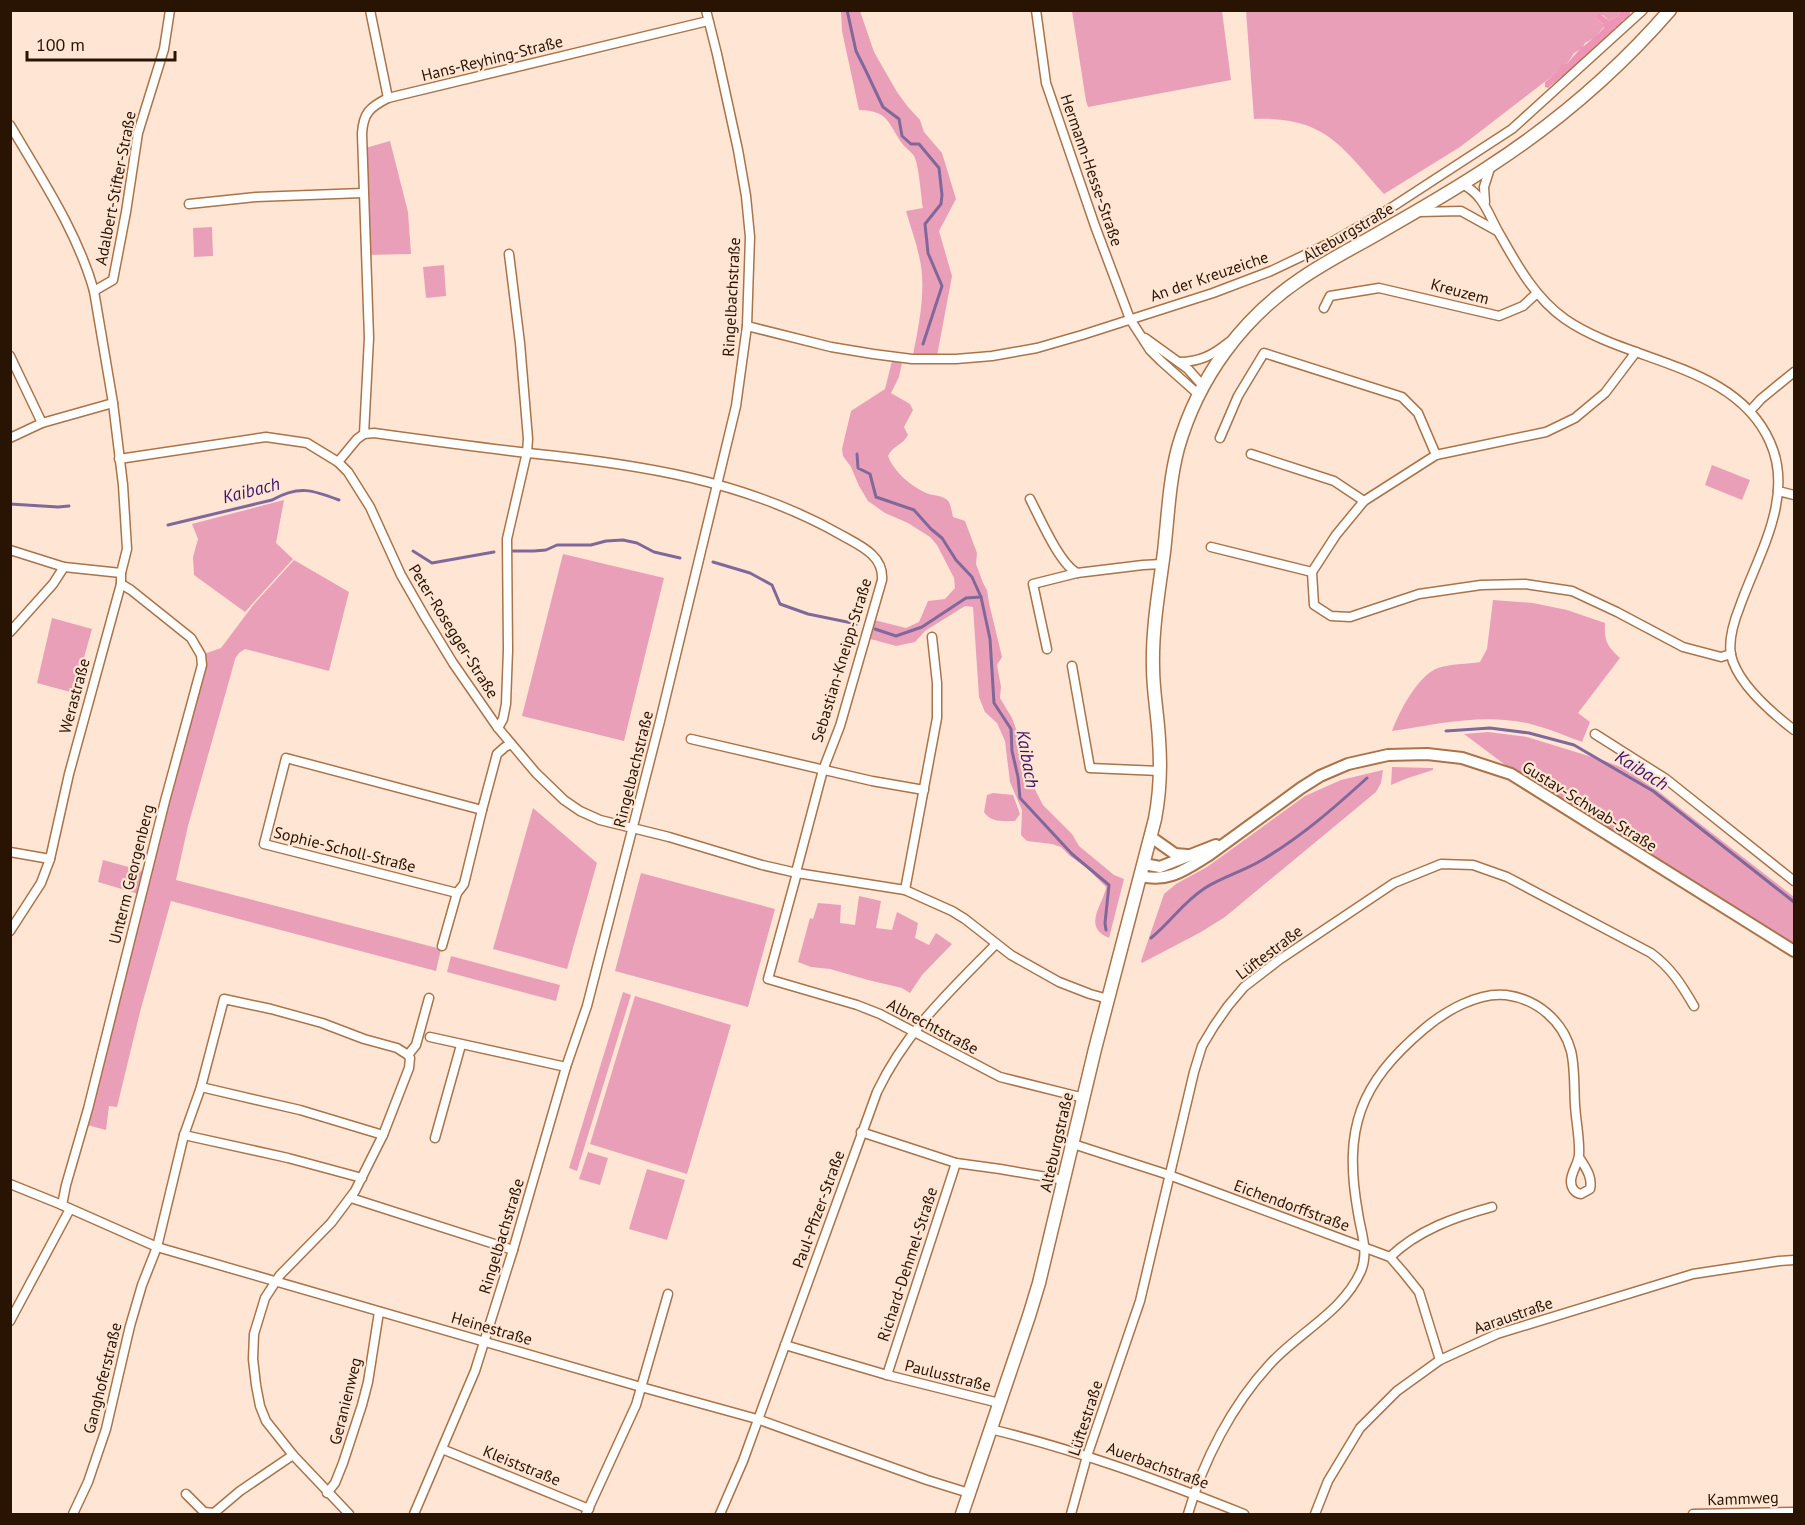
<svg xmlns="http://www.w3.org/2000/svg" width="1805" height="1525" viewBox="0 0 1805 1525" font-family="'PT Sans',sans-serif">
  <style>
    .green { fill: #ea9fb9 }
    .forest { fill: #ee95b5 }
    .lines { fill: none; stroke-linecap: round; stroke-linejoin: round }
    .stream { stroke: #80699a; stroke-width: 3 }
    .minor-casing { stroke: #aa7349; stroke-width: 11 }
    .tertiary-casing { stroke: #aa7349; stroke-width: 14 }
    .secondary-casing { stroke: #aa7349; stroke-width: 15 }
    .minor { stroke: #fff; stroke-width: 8 }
    .tertiary { stroke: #fff; stroke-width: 10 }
    .secondary { stroke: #fff; stroke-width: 12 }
    .labels { text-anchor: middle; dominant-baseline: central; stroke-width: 4.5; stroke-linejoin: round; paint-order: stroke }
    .street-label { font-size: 16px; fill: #291404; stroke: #ffe6d4 }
    .water-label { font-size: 18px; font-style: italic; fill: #3c146f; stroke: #ffe6d4 }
  </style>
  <rect width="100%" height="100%" fill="#ffe6d4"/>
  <g class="green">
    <path d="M1620 10 1618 16 1609 21 1603 15 1595 18 1604 24V27L1594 38 1585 43 1582 49 1574 53 1567 64 1558 73 1547 80 1460 147 1384 194C1341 146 1325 116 1254 119L1246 11Z"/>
    <path d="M841 11H860L874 52 897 92 908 107 920 120 924 132 942 153 956 199 939 231 952 276 937 356 913 355C919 324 927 287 919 256 916 241 910 226 906 211L923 208C921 197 919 164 914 156 911 151 905 148 901 142 887 121 888 111 859 110L842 31Z"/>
    <path d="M1072 11H1222L1231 80 1088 107 1086 101Z"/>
    <path d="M390 141 408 212 411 254 366 255 362 149Z"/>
    <path d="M212 227 213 256 194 257 193 228Z"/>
    <path d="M444 265 446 296 426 298 423 267Z"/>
    <path d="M893 357 903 358 899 377 891 393 910 404 913 410 904 427 908 435C902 446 893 445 888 456 894 472 911 486 926 493 933 496 944 495 949 502 951 506 952 513 953 517L965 521 977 553 976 564 983 583 987 590 989 603 1002 657 997 665 1001 687 1000 698 1012 718 1016 729 1022 768 1030 775 1032 784 1043 805 1072 834 1079 846 1114 875 1124 879 1109 938C1081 926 1104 904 1106 887L1087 868 1070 856 1061 847 1052 844 1027 841 1021 835 1022 810 1010 782 1005 741 997 723 985 712 979 697 973 607 965 606 925 631 915 642 896 646 867 638 874 620 906 628 919 622 928 601 945 599 955 588 954 578 937 545 930 537 908 523 885 513 868 501 859 486 851 467 843 456 842 449 851 411 885 389Z"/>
    <path d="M1712 465 1750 480 1742 500 1705 485Z"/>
    <path d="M284 500 276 543 293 559 245 612 194 575 193 557 198 539 192 524Z"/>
    <path d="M563 554 664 578 624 741 522 716Z"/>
    <path d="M294 560 349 592 329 671 245 649 239 653 235 659 231 674 188 826 176 880 441 949 436 971 171 901 140 1012 117 1107 109 1106 106 1130 83 1124 142 895 98 882 103 860 147 872 201 655 221 648 254 604Z"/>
    <path d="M1493 600 1533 603 1567 610 1605 623C1604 641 1607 646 1620 658L1578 713 1590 722 1582 742C1566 736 1550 729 1534 725 1487 712 1439 724 1392 731 1399 712 1418 675 1438 668 1449 664 1468 664 1480 662L1487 649Z"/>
    <path d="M52 618 92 629 74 693 37 683Z"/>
    <path d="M1488 732 1527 737 1605 761 1623 768 1658 791 1794 897V944H1793L1512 770 1464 734Z"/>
    <path d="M1392 767 1433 768V770L1408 778 1391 785Z"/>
    <path d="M1383 770 1381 783 1376 792 1225 917 1201 932 1142 963 1141 961 1164 894 1176 884 1207 867 1305 796 1341 780Z"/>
    <path d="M993 793 1013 795 1020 814 1015 821C1004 821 991 823 984 812L987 795Z"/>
    <path d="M533 808 597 863 567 969 493 949Z"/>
    <path d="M641 873 775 909 748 1007 615 971Z"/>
    <path d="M859 896 881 901 876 928 892 930 897 912 918 923 915 938 929 945 936 933 952 944 922 975 910 993 902 988 868 980 830 969 811 967 798 962 810 918 813 919 818 903 841 905 840 923 855 925Z"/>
    <path d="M451 956 560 985 556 1001 447 972Z"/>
    <path d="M623 992 631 995 577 1171 569 1168Z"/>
    <path d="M635 996 731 1025 687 1174 590 1144Z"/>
    <path d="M588 1152 608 1158 600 1185 579 1179Z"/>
    <path d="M647 1169 685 1180 667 1240 629 1229Z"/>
  </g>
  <path class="forest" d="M1620 11H1631L1628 18 1623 20 1620 27 1614 28 1615 32 1610 35 1608 34 1606 40 1599 43 1590 53 1584 56 1583 61 1571 69 1548 88 1545 87V82L1558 72 1561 65 1567 64C1578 49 1591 41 1604 28V24L1595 18 1599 13 1609 21 1618 16Z"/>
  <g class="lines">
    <g class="stream">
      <path d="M847 10 856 51 865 69 883 107 899 119 902 136 911 144H919L939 168 942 195 941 204 925 224 928 253 942 286 923 344"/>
      <path d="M857 454 858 468 870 474 876 497 914 510 931 529 942 538 956 560 972 577 981 597 990 639 994 703 1011 729 1012 751 1018 777 1020 798 1072 854 1109 885 1105 923 1106 930"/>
      <path d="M10 504 58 507 69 506"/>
      <path d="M168 525 272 500C299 485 313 490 339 500"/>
      <path d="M413 551 432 563 494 552"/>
      <path d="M512 551H534L546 550 557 545H591L606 541 623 540 637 543 654 552 680 558"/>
      <path d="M713 562 750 573 772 585 780 604 808 614 857 624"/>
      <path d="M875 629 896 636 922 627 966 598 981 597"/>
      <path d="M1446 731 1490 728 1529 733 1574 745 1653 791 1794 902"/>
      <path d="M1151 938C1171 922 1182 903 1205 888 1222 877 1244 871 1262 860 1301 837 1334 808 1367 778"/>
    </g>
    <defs>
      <g id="minor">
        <path d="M370 10 388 98"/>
        <path d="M1036 10 1046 83 1095 226 1130 319 1150 350 1161 361 1198 394"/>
        <path d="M10 125C41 178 77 231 94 291L113 403 123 485 127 549 121 573V584L69 774 50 859 41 883 10 931"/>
        <path d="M1462 184C1484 195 1488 214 1499 233 1517 265 1535 298 1565 319 1628 363 1735 363 1770 442 1795 497 1758 555 1740 606 1734 621 1728 639 1731 655 1737 683 1772 713 1794 730"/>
        <path d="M1485 202 1484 187 1491 165"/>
        <path d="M189 204 256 197 363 193"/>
        <path d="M1419 212 1461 211 1497 231"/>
        <path d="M94 291 113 280 126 212 138 133 164 49 170 10"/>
        <path d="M1324 308 1330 296 1379 288 1499 316 1523 306 1537 293"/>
        <path d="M747 326 831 347 873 354 912 359H956L992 356 1037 348 1082 335 1213 293 1271 271 1332 242 1383 213 1512 129 1643 10"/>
        <path d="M1145 338 1188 369 1203 386"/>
        <path d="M1636 352 1605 393 1575 418 1546 432 1436 455 1364 501 1336 535 1312 572 1314 605 1331 616 1350 617 1419 594 1481 585 1525 584 1572 591 1617 612 1683 647 1721 657 1731 654"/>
        <path d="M10 356 42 423 113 403"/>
        <path d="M1179 362C1200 362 1213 355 1229 342"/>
        <path d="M1750 411 1761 399 1794 372"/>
        <path d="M364 434 369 338 362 134C363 113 370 107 388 98L708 21"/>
        <path d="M10 438 42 423"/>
        <path d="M1220 438 1238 396 1264 353 1402 397 1418 413 1436 455"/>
        <path d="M1251 454 1334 481 1364 501"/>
        <path d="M119 459 266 437 307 443 338 462 348 472 370 507 401 575 425 617 453 663 498 728 536 773 564 800 580 811 600 820 669 837 762 865 797 873 905 890 952 911 965 919 1011 955 1059 982 1090 994 1108 999"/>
        <path d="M338 462 357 439 364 434 374 433C425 440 476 447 528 453 637 464 746 480 843 536 861 546 884 556 882 580L840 726 823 770 796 872"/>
        <path d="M1778 491 1794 495"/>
        <path d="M1030 499C1040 518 1059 563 1077 573"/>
        <path d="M1211 547 1312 572"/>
        <path d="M10 550 64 567 121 573"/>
        <path d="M10 632 53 584 64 567"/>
        <path d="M1047 649 1033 584 1077 573 1143 565 1162 564"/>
        <path d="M1072 666 1090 768 1160 771"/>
        <path d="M498 728 503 719 506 704 508 650 507 539 527 452 528 439 520 343 509 254"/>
        <path d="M1595 734 1666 779 1794 881"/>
        <path d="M691 739 872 781 924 790"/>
        <path d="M10 852 50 859"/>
        <path d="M797 873 768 979 857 1005 880 1014 1000 1077 1084 1098"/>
        <path d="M905 890 937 718V683L932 637"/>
        <path d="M457 893 264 844 286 758 482 810"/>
        <path d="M442 946 457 893 464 884 482 810 497 754 505 747 511 744"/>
        <path d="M430 1037 566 1067"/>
        <path d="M201 1087 300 1110 383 1135"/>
        <path d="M861 1132 956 1163 1000 1169 1064 1180"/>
        <path d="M184 1135 288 1158 362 1178"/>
        <path d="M435 1138 461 1045"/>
        <path d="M1073 1144 1169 1175 1390 1257 1403 1272 1419 1292 1440 1360"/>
        <path d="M10 1184 62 1205 157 1247 641 1387 757 1419 927 1480 969 1493"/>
        <path d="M351 1198 513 1250"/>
        <path d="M62 1205 66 1185 88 1109 165 801 202 665 201 655 191 638 131 590 121 584"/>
        <path d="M1390 1257C1418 1230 1455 1217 1492 1207"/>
        <path d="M10 1321 70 1209"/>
        <path d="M785 1345 887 1375 999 1403"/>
        <path d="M887 1375 956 1163"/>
        <path d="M990 1429C1078 1450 1161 1481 1244 1514"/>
        <path d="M442 1449 589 1509"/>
        <path d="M327 1493 335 1483 343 1463 362 1405 368 1382 379 1312"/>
        <path d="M186 1494 204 1512 214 1513 240 1491 293 1455"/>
        <path d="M73 1514 88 1482 106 1429 130 1326 142 1285 157 1247 184 1135 201 1087 224 999 271 1009 322 1023 364 1039 397 1048 408 1055"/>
        <path d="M349 1514 293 1455 266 1421 260 1406 256 1385 253 1359 254 1334 265 1298 280 1275 331 1223 355 1191 383 1135 409 1068 410 1058 408 1055 416 1045 429 998"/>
        <path d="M414 1514 475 1371 513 1250 566 1067 587 1006 660 721 736 406 747 326 750 237 746 196 738 150 717 54 706 10"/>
        <path d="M586 1514 636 1405 668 1294"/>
        <path d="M720 1514 743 1461 877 1092C906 1031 950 991 996 944"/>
        <path d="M1071 1514 1087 1456 1140 1301 1194 1072 1202 1046 1214 1026 1228 1006 1244 987 1279 960 1394 883 1441 864 1473 865 1507 877 1651 953C1672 969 1681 984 1694 1006"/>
        <path d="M1188 1514C1203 1461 1232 1405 1270 1364 1299 1332 1343 1312 1361 1271 1369 1251 1361 1233 1358 1213 1343 1129 1359 1084 1424 1029 1445 1011 1478 992 1506 995 1537 999 1563 1021 1571 1051 1575 1067 1574 1089 1575 1105 1576 1122 1580 1139 1579 1155 1578 1164 1571 1173 1571 1181 1571 1188 1575 1193 1581 1194L1590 1189C1593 1177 1585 1167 1579 1157"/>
        <path d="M1315 1514 1328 1481 1360 1428 1397 1391 1440 1360 1497 1334 1693 1274 1779 1261 1794 1260"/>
        <path d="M1693 1514 1794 1512"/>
      </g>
      <g id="tertiary">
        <path d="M1151 837 1175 854 1187 855"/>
        <path d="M1144 864 1160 867 1216 845"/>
        <path d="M1141 876C1169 883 1186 869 1209 855L1301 788 1320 776 1348 764 1388 755 1427 754 1462 758 1511 774 1794 951"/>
      </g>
      <path id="secondary" d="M962 1514 1029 1316 1039 1283 1095 1049 1155 819C1160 793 1161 767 1159 740 1158 716 1153 692 1153 667 1152 629 1159 590 1164 552 1168 517 1169 482 1178 448 1198 378 1242 318 1302 278 1328 260 1357 246 1384 230 1419 210 1454 190 1487 168 1555 124 1617 71 1670 10"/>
    </defs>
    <use href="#minor" class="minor-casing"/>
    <use href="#tertiary" class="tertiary-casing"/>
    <use href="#secondary" class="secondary-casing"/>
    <use href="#minor" class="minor"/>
    <use href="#tertiary" class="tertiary"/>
    <use href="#secondary" class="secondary"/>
  </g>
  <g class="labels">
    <g class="street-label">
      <text transform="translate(492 58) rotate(-14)">Hans-Reyhing-Straße</text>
      <text transform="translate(1092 170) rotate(71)">Hermann-Hesse-Straße</text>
      <text transform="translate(115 188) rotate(-79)">Adalbert-Stifter-Straße</text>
      <text transform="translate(1348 232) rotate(-30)">Alteburgstraße</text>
      <text transform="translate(1209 276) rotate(-19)">An der Kreuzeiche</text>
      <text transform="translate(1460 291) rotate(15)">Kreuzem</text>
      <text transform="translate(731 297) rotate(-87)">Ringelbachstraße</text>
      <text transform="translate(454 631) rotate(58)">Peter-Rosegger-Straße</text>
      <text transform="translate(841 660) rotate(-73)">Sebastian-Kneipp-Straße</text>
      <text transform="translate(74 696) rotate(-75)">Werastraße</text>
      <text transform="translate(633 769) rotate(-76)">Ringelbachstraße</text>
      <text transform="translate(1590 806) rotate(32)">Gustav-Schwab-Straße</text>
      <text transform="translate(345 849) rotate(14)">Sophie-Scholl-Straße</text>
      <text transform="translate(131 874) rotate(-76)">Unterm Georgenberg</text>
      <text transform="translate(1269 952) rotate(-37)">Lüftestraße</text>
      <text transform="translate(933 1026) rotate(28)">Albrechtstraße</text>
      <text transform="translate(1056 1142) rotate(-77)">Alteburgstraße</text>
      <text transform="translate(1292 1205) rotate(20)">Eichendorffstraße</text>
      <text transform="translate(818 1209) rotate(-70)">Paul-Pfizer-Straße</text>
      <text transform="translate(501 1236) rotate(-73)">Ringelbachstraße</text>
      <text transform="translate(907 1264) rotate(-72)">Richard-Dehmel-Straße</text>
      <text transform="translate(1513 1315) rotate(-19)">Aaraustraße</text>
      <text transform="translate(492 1328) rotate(16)">Heinestraße</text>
      <text transform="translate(948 1375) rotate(14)">Paulusstraße</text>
      <text transform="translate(102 1378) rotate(-76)">Ganghoferstraße</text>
      <text transform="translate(345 1401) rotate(-76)">Geranienweg</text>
      <text transform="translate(1085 1418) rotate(-72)">Lüftestraße</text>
      <text transform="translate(522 1465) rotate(22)">Kleiststraße</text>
      <text transform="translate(1158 1465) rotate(20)">Auerbachstraße</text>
      <text transform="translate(1743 1498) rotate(-2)">Kammweg</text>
    </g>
    <g class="water-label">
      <text transform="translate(251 490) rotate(-14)">Kaibach</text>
      <text transform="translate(1028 759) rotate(80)">Kaibach</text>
      <text transform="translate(1642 770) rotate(32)">Kaibach</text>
    </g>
  </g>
  <rect width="1805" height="1525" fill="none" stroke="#291404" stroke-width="24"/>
  <path d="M27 51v9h148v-9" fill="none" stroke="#291404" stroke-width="3"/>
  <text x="36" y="51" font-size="18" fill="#291404" stroke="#ffe6d4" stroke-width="4.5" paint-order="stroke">100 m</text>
</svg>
